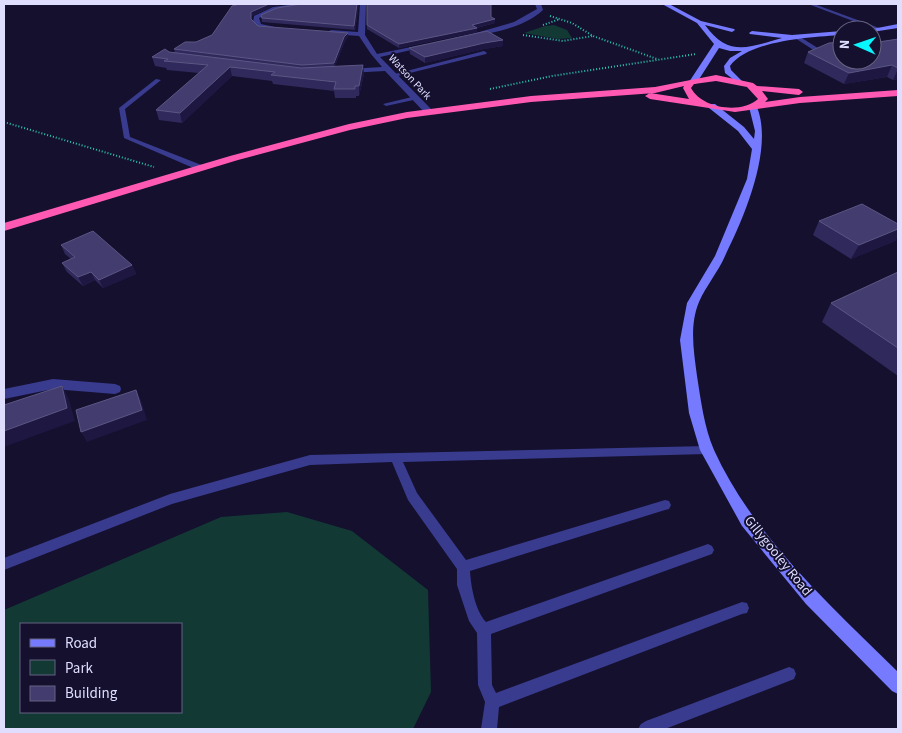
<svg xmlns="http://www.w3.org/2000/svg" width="902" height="733" viewBox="0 0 902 733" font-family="'Source Sans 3',sans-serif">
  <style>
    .green { fill: #133935; fill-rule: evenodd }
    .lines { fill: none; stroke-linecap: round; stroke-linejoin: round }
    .path { stroke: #2ac7b3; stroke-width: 2; stroke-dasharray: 1 2; stroke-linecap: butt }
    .lane { fill: #393b8f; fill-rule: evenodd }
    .street { fill: #393b8f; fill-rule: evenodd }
    .secondary { fill: #757aff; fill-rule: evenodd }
    .highway { fill: #ff59b3; fill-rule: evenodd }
    .wall { fill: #30295c }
    .shaded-wall { fill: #1d1742 }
    .building { fill: #433c6e; stroke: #5b5684 }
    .labels { text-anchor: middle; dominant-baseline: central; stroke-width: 4; stroke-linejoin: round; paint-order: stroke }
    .far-street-label { font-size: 11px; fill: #dfdeff; stroke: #14102e }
    .street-label { font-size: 14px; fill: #dfdeff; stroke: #14102e }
  </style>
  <rect width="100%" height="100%" fill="#14102e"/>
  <g class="green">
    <path d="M554 25 567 30 572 38 558 39 524 33 545 26Z"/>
    <path d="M287 512 352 531 428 590 431 692 413 729H4V610L221 517ZM21 624H181V712H21Z"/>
  </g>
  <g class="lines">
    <g class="path">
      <path d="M550 16 572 23 593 36 657 59"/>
      <path d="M543 25 560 19"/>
      <path d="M523 35 563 41 593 36"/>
      <path d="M490 89 552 76 696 54"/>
      <path d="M4 122 154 167"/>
    </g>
    <g class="lane">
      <path d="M808 4H814L882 29 877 30Z"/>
      <path d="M797 35 821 50 842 47V51L818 53 795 38Z"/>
      <path d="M484 51 487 53 486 54 394 77 391 75Z"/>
      <path d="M156 79 161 80 125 109 130 137 204 166V170H198L124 138 119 108Z"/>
      <path d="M416 96 419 98 418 99 386 106 383 104Z"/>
      <path d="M707 446 711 447 713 450 711 453 707 454 403 462 417 493 466 560 665 500 669 501 671 505 669 509 665 510 470 571C471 587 475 610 486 622L708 544 712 546 714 550 712 554 491 634 492 685 496 693 742 602 747 603 749 608 747 613 742 614 499 707 497 729H481L485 702 478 685 477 633 469 621 457 585V569L408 500 392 462 310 465 172 504 4 570V558L170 494 310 455Z"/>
      <path d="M789 667 794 669 796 674 794 679 789 681 665 729H638L641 724 646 721Z"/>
    </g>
    <g class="street">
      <path d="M296 4H312L276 10 259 18 261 24 275 27V29L257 27 253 22 254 16 273 7Z"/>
      <path d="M360 4H366L365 35 377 54 426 44 429 46 380 57 432 110V114H426L385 71 348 73 344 71 348 69 382 67 371 54 359 36 331 34 328 32 331 30 358 32Z"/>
      <path d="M535 4H541L543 10C525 27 496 32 472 37L469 35 514 22 537 9Z"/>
      <path d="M53 379 115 384 120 386 121 389 120 392 115 394 53 389 4 399V389Z"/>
    </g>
    <g class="secondary">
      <path d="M662 4H669L701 21 734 29 735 30 732 32 705 25C728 57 748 48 782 38L750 34 749 33 752 31 792 35 842 31V35C812 37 749 40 730 66L731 70 743 82 739 84 725 73 724 66 730 58 742 51H730L719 48 696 84H693L689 82 714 44 697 23Z"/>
      <path d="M898 24V28L872 32V30H867Z"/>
      <path d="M709 104H715L744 127 754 139 755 131 749 107 756 105C775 146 744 218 725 256 718 272 706 286 699 302 689 326 694 352 697 376 701 401 704 427 714 450 753 536 832 607 898 672V694L892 691 806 604 742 526 700 450 689 413 680 340 687 303 715 256 747 179 752 149 738 131 709 108Z"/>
    </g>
    <path class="highway" d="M716 75 753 83 757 86 799 89 803 92 799 95 762 91 768 99 765 102 800 97 898 90V96L800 103 735 112 650 99 645 96 650 93 689 99 683 88 684 86 655 93 531 102 407 118 350 130 238 160 4 231V223L230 156 349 124 407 112 531 96 655 87ZM716 81 747 87 758 99C742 114 702 109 691 88L694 84Z"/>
  </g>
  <g class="wall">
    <path d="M240 4H286L273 6 252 16V20L258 26 348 37 345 41 335 66 364 74 359 96H356V98H335L334 91 273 84 272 81 232 76 182 123 159 120 156 110 199 73 167 70 166 68 155 66 152 57 169 52 175 53 174 49 196 42 212 35Z"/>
    <path d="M301 4H359L355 30 262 22 261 15Z"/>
    <path d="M491 17 495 23 477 28V32L399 48 367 29V25Z"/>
    <path d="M898 39V79L893 80 887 77 844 84 804 63 808 52 842 60Z"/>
    <path d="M503 40V46L484 49 425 63 410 54 409 48Z"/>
    <path d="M819 221 898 224V236L895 241 851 259 813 235Z"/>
    <path d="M61 245 132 265 136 274 103 288 95 280 83 286 67 272 62 263 71 259 65 254Z"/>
    <path d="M898 272V376L822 322 831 303Z"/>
  </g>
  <g class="shaded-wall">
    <path d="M269 4H286L273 6 252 16V23L251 19V12Z"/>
    <path d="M357 4H359L355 30 354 26Z"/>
    <path d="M495 19V23L475 28H477V32L399 48V44Z"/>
    <path d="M348 33V37L345 41 334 68V63L344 37Z"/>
    <path d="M503 40V46L484 49 425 63V57L484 43Z"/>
    <path d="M363 65 364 74 359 96V86Z"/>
    <path d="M892 65 887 77 844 84 849 73Z"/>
    <path d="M230 67 232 76 182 123 180 113Z"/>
    <path d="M898 69V79L893 80Z"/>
    <path d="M898 229V236L895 241 851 259 859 245Z"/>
    <path d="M132 265 136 274 103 288 99 280Z"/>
    <path d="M91 272 95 280 83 286 78 277Z"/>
    <path d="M62 386 69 399 75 421 4 447V431Z"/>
    <path d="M136 390 141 400 147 420 87 442 81 432Z"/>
  </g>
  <g class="building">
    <path d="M240 4H269L251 12V19L258 26 348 33 344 37 334 63 302 65 174 49 185 42H196L212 35 232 6Z"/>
    <path d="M301 4H357L354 26 262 18 261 15 277 8Z"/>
    <path d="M367 4H491V17L495 19 472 25 477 28 399 44 367 25Z"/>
    <path d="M487 31 503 40 484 43 425 57 409 48Z"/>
    <path d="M898 39V68L892 65 849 73 808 52 829 43 842 42V60H872V43Z"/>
    <path d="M165 49 169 52 301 68 363 65 359 86H355V89H334L336 82 271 75 275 72 230 67 180 113 156 110 208 65 164 61 168 59 152 57Z"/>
    <path d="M862 204 898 224V229L859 245 819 221Z"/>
    <path d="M93 231 132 265 99 280 91 272 78 277 62 263 75 257 61 245Z"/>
    <path d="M898 272V348L831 303Z"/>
    <path d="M62 386 67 408 4 431V405Z"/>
    <path d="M136 390 142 410 81 432 76 410Z"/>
  </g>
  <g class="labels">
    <g class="far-street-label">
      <text transform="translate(410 77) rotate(47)">Watson Park</text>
    </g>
    <g class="street-label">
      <text transform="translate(778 556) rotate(51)">Gillygooley Road</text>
    </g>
  </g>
  <rect width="902" height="733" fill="none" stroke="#dfdeff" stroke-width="10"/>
  <rect x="20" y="623" width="162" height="90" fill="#14102e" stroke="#656282"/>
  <rect x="30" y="639" width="25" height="8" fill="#757aff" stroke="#656282"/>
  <text x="65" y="648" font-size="15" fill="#dfdeff">Road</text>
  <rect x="30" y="660" width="25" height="15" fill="#133935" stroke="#656282"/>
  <text x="65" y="673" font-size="15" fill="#dfdeff">Park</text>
  <rect x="30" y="686" width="25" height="15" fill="#433c6e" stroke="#656282"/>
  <text x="65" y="698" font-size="15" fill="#dfdeff">Building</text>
  <g transform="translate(857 45) rotate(272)"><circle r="24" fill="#14102e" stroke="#656282"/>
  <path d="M0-4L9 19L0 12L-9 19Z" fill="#0af6ff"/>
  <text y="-8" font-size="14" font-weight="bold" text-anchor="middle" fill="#dfdeff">N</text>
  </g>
</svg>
